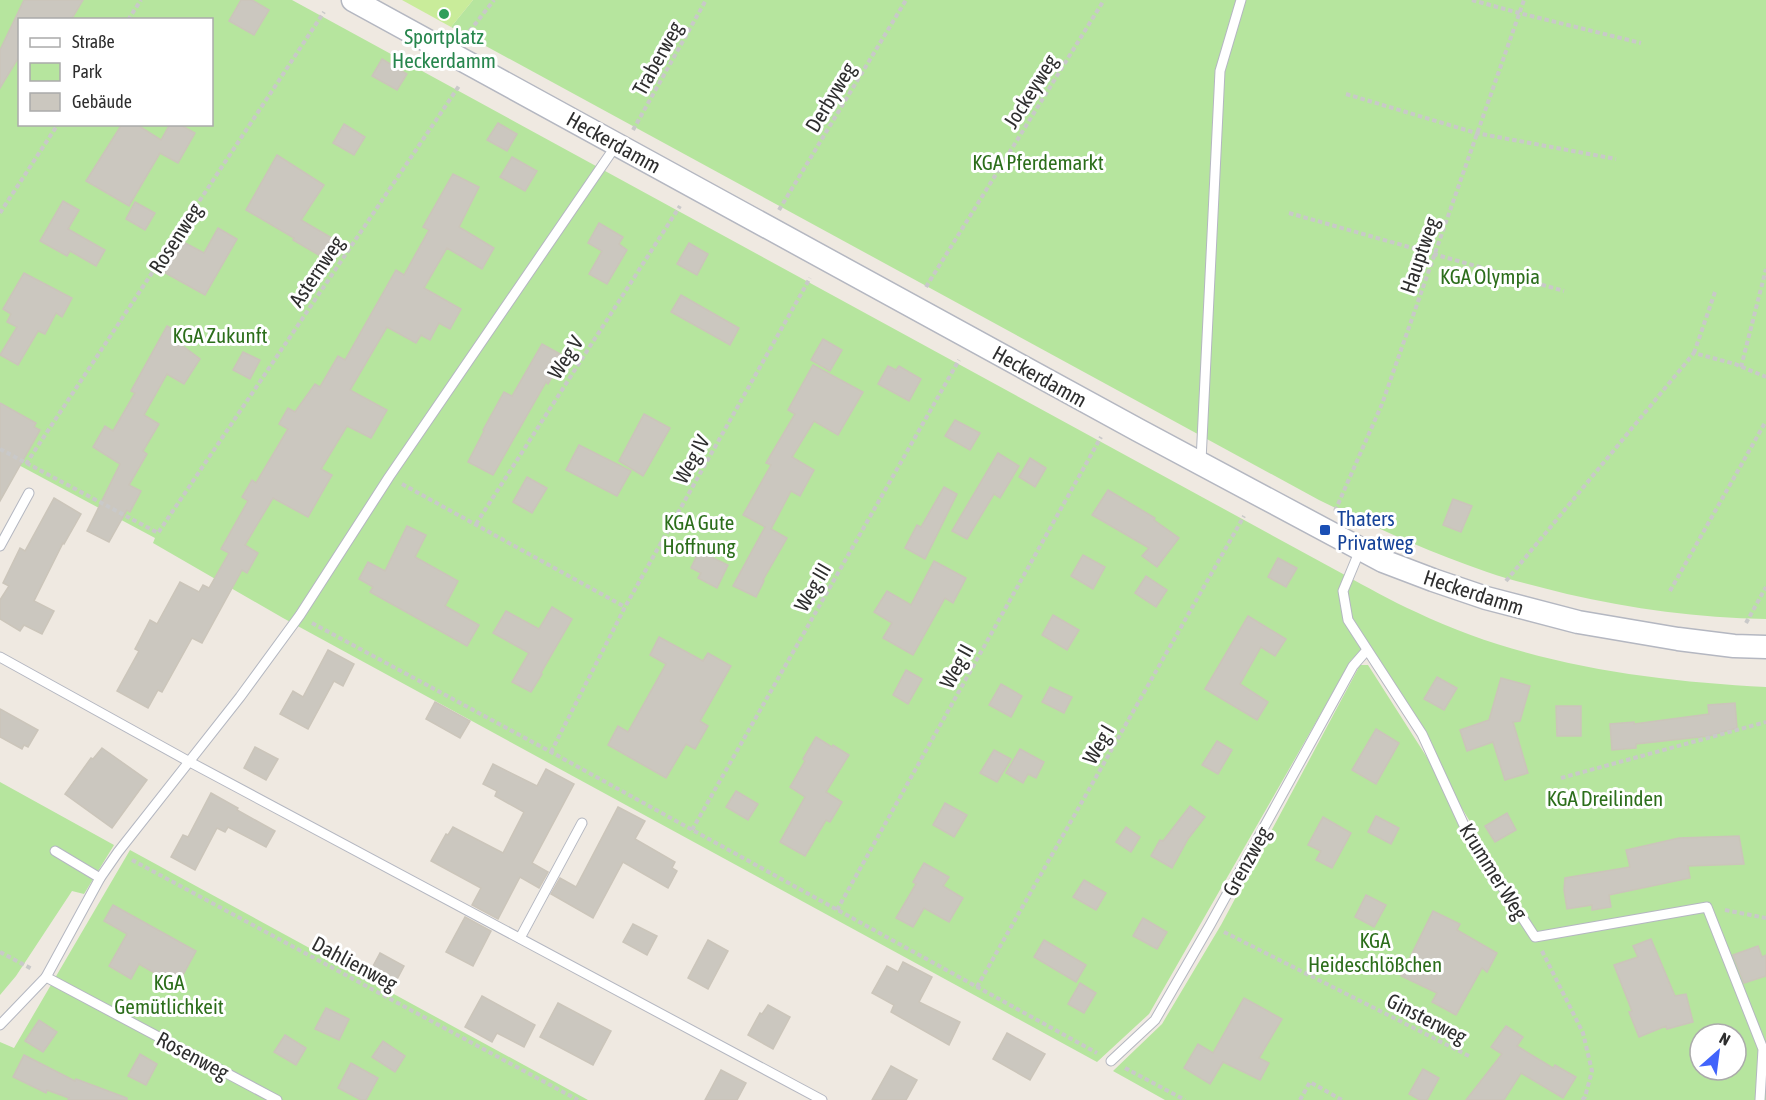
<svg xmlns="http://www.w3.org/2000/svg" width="1766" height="1100" viewBox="0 0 1766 1100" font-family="'Asap Condensed',sans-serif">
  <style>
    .green { fill: #b6e59e; fill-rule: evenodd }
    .pitch { fill: #c9ec9a }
    .building { fill: #cbc7bf; stroke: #cbc5ba; stroke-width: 1.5 }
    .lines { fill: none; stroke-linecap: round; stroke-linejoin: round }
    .service-casing { stroke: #b4b7c1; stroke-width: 11 }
    .tertiary-casing { stroke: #b4b7c1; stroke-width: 25 }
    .path { stroke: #c9c9c9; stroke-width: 4; stroke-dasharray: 4.5 3; stroke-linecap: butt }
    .service { stroke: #fff; stroke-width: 9 }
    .tertiary { stroke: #fff; stroke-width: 22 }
    .leisure-dot { fill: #2e9e5b; stroke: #fff; stroke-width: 2 }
    .transit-dot { fill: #1a4fb4; stroke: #fff; stroke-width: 2 }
    .labels { text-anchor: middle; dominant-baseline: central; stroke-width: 6; stroke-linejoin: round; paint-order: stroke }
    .leisure-label { font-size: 21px; fill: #27864d; stroke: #fff }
    .street-label { font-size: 21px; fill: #2e2e2e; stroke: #fff }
    .park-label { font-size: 21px; fill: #2c6e1b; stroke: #fff }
    .transit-label { font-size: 21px; fill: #164399; stroke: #fff; text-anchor: start }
  </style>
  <rect width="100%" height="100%" fill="#efe9e1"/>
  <g class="green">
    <path d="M0 0H292L1343 574C1367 587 1391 601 1416 612 1524 664 1647 681 1766 687V1100H1165L1113 1071 1162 1024 1221 925 1360 665H1368L1511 889 1365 649 1352 659 1149 1014 1097 1062 283 618 153 543 155 538 0 455ZM20 20H212V124H20ZM1700 1034H1736V1070H1700Z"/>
    <path d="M473 0H1766V619C1699 618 1632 609 1567 594 1540 587 1513 581 1487 572 1429 552 1374 527 1319 500L451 27Z"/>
    <path d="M0 782 114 845 84 894 72 891 16 976 0 995Z"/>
    <path d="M130 850 588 1100H0V1042L14 1048Z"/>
  </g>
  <path class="pitch" d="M402 0H473L451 27Z"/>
  <g class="building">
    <path d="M24 0H83L71 20H20V55L0 88V50Z"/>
    <path d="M241 0H252L269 10 254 35 229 21Z"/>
    <path d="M382 59 407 74 397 90 372 76Z"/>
    <path d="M498 123 517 134 507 151 487 140Z"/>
    <path d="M122 124H136L161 140 170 124H179L195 133 178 163 160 153 129 206 86 181Z"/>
    <path d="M344 124 365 137 354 155 333 143Z"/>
    <path d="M277 155 324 185 301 220 332 238 322 257 293 240 294 238 246 210Z"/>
    <path d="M512 157 537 171 525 191 500 177Z"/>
    <path d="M453 174 479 187 459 227 494 248 482 269 447 248 424 288 461 309 450 329 439 323 430 340 421 335 416 343 387 327 350 390 387 410 371 438 347 426 321 469 332 475 308 517 273 498 245 545 258 553 247 573 242 570 202 643 192 638 162 692 158 690 148 708 117 691 139 651 135 649 150 620 157 624 180 582 199 592 203 585 209 588 229 553 221 549 248 501 242 497 252 480 256 483 288 429 279 424 288 408 295 412 315 384 320 387 338 356 345 360 396 270 404 275 429 230 423 227Z"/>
    <path d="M63 201 79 210 68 229 105 250 96 266 70 251 67 256 40 241Z"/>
    <path d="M135 202 155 213 145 230 126 219Z"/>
    <path d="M599 223 623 237 619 244 627 250 607 284 589 274 602 251 588 243Z"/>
    <path d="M218 228 237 239 205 295 158 269 176 238 204 253Z"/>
    <path d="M689 243 708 254 697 275 677 264Z"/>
    <path d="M24 273 72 298 62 317 56 313 45 334 38 331 18 365 0 355 17 327 7 322 11 314 3 309Z"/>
    <path d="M681 295 739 328 730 345 671 312Z"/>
    <path d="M167 326 183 335 179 343 200 359 184 384 167 374 144 415 159 424 143 451 147 454 129 485 141 491 130 512 127 510 109 542 87 531 120 464 93 447 105 426 113 431 135 393 131 391Z"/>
    <path d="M823 339 842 350 830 371 811 360Z"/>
    <path d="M542 344 564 356 548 384 546 382 493 475 468 462 484 431 483 430 504 392 512 396Z"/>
    <path d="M243 352 260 360 250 379 233 370Z"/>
    <path d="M813 365 863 392 838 435 814 421 792 457 814 470 800 496 791 491 771 529 787 538 763 580 764 581 756 597 733 586 765 527 743 515 771 465 766 463 795 414 788 410Z"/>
    <path d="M888 366 896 370 899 366 921 379 909 401 878 384Z"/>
    <path d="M0 403 36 423 34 427 40 430 0 501Z"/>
    <path d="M644 414 670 428 643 476 619 461Z"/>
    <path d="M955 420 980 433 970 450 945 436Z"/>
    <path d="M579 445 631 471 617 496 566 470Z"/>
    <path d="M998 453 1019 466 1000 498 994 494 967 539 952 531Z"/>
    <path d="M1030 458 1046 468 1035 487 1019 477Z"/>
    <path d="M527 477 547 488 532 513 513 502Z"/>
    <path d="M944 487 957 494 925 559 905 548 917 525 921 527Z"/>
    <path d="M1108 490 1155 518 1154 520 1179 538 1157 567 1142 556 1149 548 1092 515Z"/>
    <path d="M54 498 81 514 64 544 63 543 34 601 54 611 42 634 24 625 20 631 0 619V600L9 586 3 583 20 548 25 551Z"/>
    <path d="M1453 499 1472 506 1461 532 1443 525Z"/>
    <path d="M407 526 426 535 415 557 458 581 445 606 479 625 467 646 370 592 373 587 359 579 368 562 385 571Z"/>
    <path d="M699 551 728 565 717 588 698 578 701 573 691 568Z"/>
    <path d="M1083 555 1105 567 1093 589 1071 576Z"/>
    <path d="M1278 558 1297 568 1286 587 1268 577Z"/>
    <path d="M934 561 966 578 953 603 945 598 913 655 883 638 892 623 874 612 887 591 911 605Z"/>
    <path d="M1146 576 1167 590 1156 607 1135 593Z"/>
    <path d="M552 607 572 619 541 673 542 674 531 692 512 682 529 653 493 633 506 611 539 629Z"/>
    <path d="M1053 615 1079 630 1067 650 1042 635Z"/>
    <path d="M1248 616 1286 639 1275 656 1261 647 1240 684 1268 702 1257 720 1205 689Z"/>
    <path d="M659 637 703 661 708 653 731 666 700 721 708 726 695 749 686 744 666 778 608 745 618 726 628 732 666 664 650 655Z"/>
    <path d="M328 650 354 664 343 686 334 681 308 729 280 714 293 691 303 697Z"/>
    <path d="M906 670 922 679 908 704 893 695Z"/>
    <path d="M1437 677 1457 688 1444 710 1424 699Z"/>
    <path d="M1501 678 1530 686 1520 721 1513 722 1528 773 1505 780 1493 742 1467 751 1460 730 1489 720Z"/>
    <path d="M1001 684 1022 696 1011 717 989 705Z"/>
    <path d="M1050 687 1072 697 1064 713 1042 702Z"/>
    <path d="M435 702 470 721 460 738 426 719Z"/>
    <path d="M1735 703 1737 728 1709 736 1636 744V748L1612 750 1610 724 1634 722V724L1709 714 1708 705Z"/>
    <path d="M1556 706H1581V736H1557Z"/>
    <path d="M0 709 38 730 28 747 24 745 22 749 0 737Z"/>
    <path d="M1376 729 1399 743 1376 784 1352 770Z"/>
    <path d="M816 737 832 747 833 745 849 755 826 792 842 802 830 822 826 820 805 856 780 842 805 797 790 787 805 761 803 759Z"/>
    <path d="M1217 741 1232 750 1218 774 1202 765Z"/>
    <path d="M255 747 278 759 266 780 244 768Z"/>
    <path d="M102 748 147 780 112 828 65 794 91 758 93 759Z"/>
    <path d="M1020 749 1044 762 1036 778 1028 774 1023 783 1006 773Z"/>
    <path d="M994 750 1011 759 997 782 980 773Z"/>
    <path d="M493 764 537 786 546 769 574 784 532 863 548 872 539 888 520 877 498 919 472 905 481 888 431 861 446 834 448 835 453 827 503 853 524 812 495 796 497 791 483 784Z"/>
    <path d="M736 791 758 804 748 820 726 807Z"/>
    <path d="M211 793 238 808 237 810 275 831 266 847 228 827 225 832 217 828 195 870 171 857 183 835 188 837Z"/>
    <path d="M945 803 967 815 954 837 933 825Z"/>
    <path d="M1190 806 1205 817 1188 839 1172 868 1151 856 1160 840 1163 841Z"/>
    <path d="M618 807 645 821 635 839 675 862 672 868 677 871 668 888 623 862 593 918 551 894 560 878 576 887Z"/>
    <path d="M1507 813 1516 830 1495 842 1485 826Z"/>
    <path d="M1376 816 1399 828 1391 844 1368 832Z"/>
    <path d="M1323 817 1351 833 1332 868 1316 860 1321 851 1308 845Z"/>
    <path d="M1126 827 1140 837 1131 852 1116 842Z"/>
    <path d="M1739 836 1744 864 1688 866 1690 878 1609 895 1611 907 1592 910V905L1567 909 1564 890 1565 878 1630 867 1626 850 1679 838Z"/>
    <path d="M924 863 949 877 943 886 963 898 949 922 924 908 913 927 896 918 916 884 913 882Z"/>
    <path d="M1084 880 1106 893 1096 910 1073 897Z"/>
    <path d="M1366 895 1386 905 1374 927 1355 917Z"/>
    <path d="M113 905 196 951 177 986 139 964 131 979 109 966 127 934 104 921Z"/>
    <path d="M1433 911 1460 924 1457 930 1497 953 1487 972 1482 968 1456 1015 1432 1002 1437 993 1401 976Z"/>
    <path d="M465 917 491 931 473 966 446 952Z"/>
    <path d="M1143 918 1167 932 1157 949 1133 936Z"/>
    <path d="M633 924 657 936 647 955 623 942Z"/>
    <path d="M1651 939 1675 996 1686 994 1693 1022 1667 1029 1666 1026 1639 1037 1629 1012 1632 1011 1614 965 1638 957 1633 946Z"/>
    <path d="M708 940 728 951 708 989 688 978Z"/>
    <path d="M1044 940 1086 965 1076 982 1034 957Z"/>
    <path d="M1758 946 1762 957 1766 955V976L1744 983 1733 955Z"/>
    <path d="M380 953 404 966 395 983 371 970Z"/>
    <path d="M903 962 932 977 919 1002 960 1022 949 1045 891 1012 894 1005 872 993 887 966 898 972Z"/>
    <path d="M1080 983 1096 993 1084 1013 1068 1004Z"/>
    <path d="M482 996 535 1025 524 1047 497 1033 492 1042 465 1027Z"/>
    <path d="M1244 998 1282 1019 1259 1058 1269 1063 1260 1080 1223 1062 1210 1084 1184 1068 1198 1044 1213 1053Z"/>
    <path d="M558 1003 611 1031 593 1065 540 1037Z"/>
    <path d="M768 1005 790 1017 773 1049 748 1035 760 1013 762 1014Z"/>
    <path d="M326 1008 349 1019 339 1040 315 1029Z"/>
    <path d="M39 1020 57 1032 43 1052 25 1041Z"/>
    <path d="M1506 1026 1523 1037 1517 1046 1553 1068 1555 1065 1576 1077 1563 1098 1521 1073 1504 1100H1466L1502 1054 1491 1047Z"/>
    <path d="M1007 1033 1045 1054 1030 1080 993 1059Z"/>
    <path d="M285 1035 306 1048 296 1065 274 1052Z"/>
    <path d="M383 1041 405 1056 395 1072 372 1057Z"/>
    <path d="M140 1054 157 1064 146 1085 128 1076Z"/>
    <path d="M24 1055 75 1081 76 1079 127 1098V1100H68L69 1098 47 1090 46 1093 13 1077Z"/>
    <path d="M351 1063 378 1078 366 1100H361L338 1088Z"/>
    <path d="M891 1066 917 1080 906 1100H872Z"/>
    <path d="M1423 1069 1439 1078 1427 1100H1420L1409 1094Z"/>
    <path d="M721 1070 746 1083 737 1100H705Z"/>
  </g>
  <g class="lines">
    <defs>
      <g id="service">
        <path d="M1201 461 1220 71 1241 0"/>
        <path d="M0 546 29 493"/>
        <path d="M1360 550 1343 591 1348 620 1422 734 1469 836 1535 937 1707 907 1763 1049 1760 1100"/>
        <path d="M0 657 188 761 822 1100"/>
        <path d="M55 851 100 878"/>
        <path d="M520 938 582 823"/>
        <path d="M46 977 277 1100"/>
        <path d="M0 1025 46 977 100 878 118 852 240 697 300 615 389 477 617 144"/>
        <path d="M1111 1061 1155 1020 1210 925 1353 666 1367 650"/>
      </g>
      <path id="tertiary" d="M353 0 1138 430 1383 561 1433 580 1486 598 1578 622 1678 639 1734 646 1766 647"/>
    </defs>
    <use href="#service" class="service-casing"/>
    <use href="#tertiary" class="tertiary-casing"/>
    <g class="path">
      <path d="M1472 0 1519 13 1641 43"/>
      <path d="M128 20 141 0"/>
      <path d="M465 37 494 0"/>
      <path d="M1346 94 1476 133 1616 159"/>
      <path d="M633 130 706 0"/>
      <path d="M779 210 906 0"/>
      <path d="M0 213 58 124"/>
      <path d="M1289 213 1564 291"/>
      <path d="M926 287 1104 0"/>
      <path d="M1694 353 1715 292"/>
      <path d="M1741 367 1766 269"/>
      <path d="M0 449 158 533 459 86"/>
      <path d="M26 464 324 12"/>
      <path d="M402 484 625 607"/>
      <path d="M1335 511 1382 404 1524 0"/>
      <path d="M476 524 680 206"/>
      <path d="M1506 581 1694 353 1735 364 1766 377"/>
      <path d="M1670 591 1766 421"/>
      <path d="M312 623 551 752 1097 1053"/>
      <path d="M1746 623 1766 587"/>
      <path d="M551 752 625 607 810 278"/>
      <path d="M1561 778 1766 722"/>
      <path d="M692 830 959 360"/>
      <path d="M132 860 578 1100"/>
      <path d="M837 910 1101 437"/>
      <path d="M1725 910 1766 918"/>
      <path d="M1224 932 1469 1056"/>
      <path d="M1542 951 1583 1033 1592 1071 1585 1097 1582 1100"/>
      <path d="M0 952 32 969"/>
      <path d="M977 987 1244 516"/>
      <path d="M1125 1068 1185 1100"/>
      <path d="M1300 1100 1310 1082 1342 1100"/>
    </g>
    <use href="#service" class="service"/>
    <use href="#tertiary" class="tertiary"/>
  </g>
  <circle class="leisure-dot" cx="444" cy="14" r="6"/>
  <rect class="transit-dot" x="1319" y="524" width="12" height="12" rx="3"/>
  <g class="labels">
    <g class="leisure-label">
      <text x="444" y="36">Sportplatz<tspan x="444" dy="24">Heckerdamm</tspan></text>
    </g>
    <g class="street-label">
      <text transform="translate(657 58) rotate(-61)">Traberweg</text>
      <text transform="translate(1030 91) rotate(-58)">Jockeyweg</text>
      <text transform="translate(830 97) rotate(-59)">Derbyweg</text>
      <text transform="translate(614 142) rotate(29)">Heckerdamm</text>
      <text transform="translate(175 238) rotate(-57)">Rosenweg</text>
      <text transform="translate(1419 255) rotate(-71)">Hauptweg</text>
      <text transform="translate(316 271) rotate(-56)">Asternweg</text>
      <text transform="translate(565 357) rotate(-57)">Weg V</text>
      <text transform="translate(1040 376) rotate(29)">Heckerdamm</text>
      <text transform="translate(691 459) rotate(-61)">Weg IV</text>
      <text transform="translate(812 587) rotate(-60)">Weg III</text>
      <text transform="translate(1474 592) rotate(18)">Heckerdamm</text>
      <text transform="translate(956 666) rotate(-61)">Weg II</text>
      <text transform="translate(1098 744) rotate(-60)">Weg I</text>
      <text transform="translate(1246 861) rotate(-61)">Grenzweg</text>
      <text transform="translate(1494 871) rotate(58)">Krummer Weg</text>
      <text transform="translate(355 963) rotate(28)">Dahlienweg</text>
      <text transform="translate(1427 1018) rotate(27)">Ginsterweg</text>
      <text transform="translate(193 1055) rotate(28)">Rosenweg</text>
    </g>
    <g class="park-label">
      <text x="1038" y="162">KGA Pferdemarkt</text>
      <text x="1490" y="276">KGA Olympia</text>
      <text x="220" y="335">KGA Zukunft</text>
      <text x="699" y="522">KGA Gute<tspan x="699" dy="24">Hoffnung</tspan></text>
      <text x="1605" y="798">KGA Dreilinden</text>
      <text x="1375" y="940">KGA<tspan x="1375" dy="24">Heideschlößchen</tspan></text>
      <text x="169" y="982">KGA<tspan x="169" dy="24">Gemütlichkeit</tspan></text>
    </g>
    <g class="transit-label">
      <text x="1337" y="518">Thaters<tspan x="1337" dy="24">Privatweg</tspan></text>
    </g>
  </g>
  <rect x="18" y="18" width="195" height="108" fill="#ffffff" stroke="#ababab" stroke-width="1.5"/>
  <rect x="30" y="38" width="30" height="9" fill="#ffffff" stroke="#ababab" stroke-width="1.5"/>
  <text x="72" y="48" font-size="18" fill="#2e2e2e">Straße</text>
  <rect x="30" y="63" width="30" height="18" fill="#b6e59e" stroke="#ababab" stroke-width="1.5"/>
  <text x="72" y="78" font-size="18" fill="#2e2e2e">Park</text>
  <rect x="30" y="93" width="30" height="18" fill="#cbc7bf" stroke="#ababab" stroke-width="1.5"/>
  <text x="72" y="108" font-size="18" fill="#2e2e2e">Gebäude</text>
  <g transform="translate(1718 1052) rotate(28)"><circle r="28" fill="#ffffff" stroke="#ababab" stroke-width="1.5"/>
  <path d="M0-4.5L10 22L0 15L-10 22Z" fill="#4264fb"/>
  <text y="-9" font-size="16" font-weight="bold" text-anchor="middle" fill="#2e2e2e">N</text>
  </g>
</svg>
